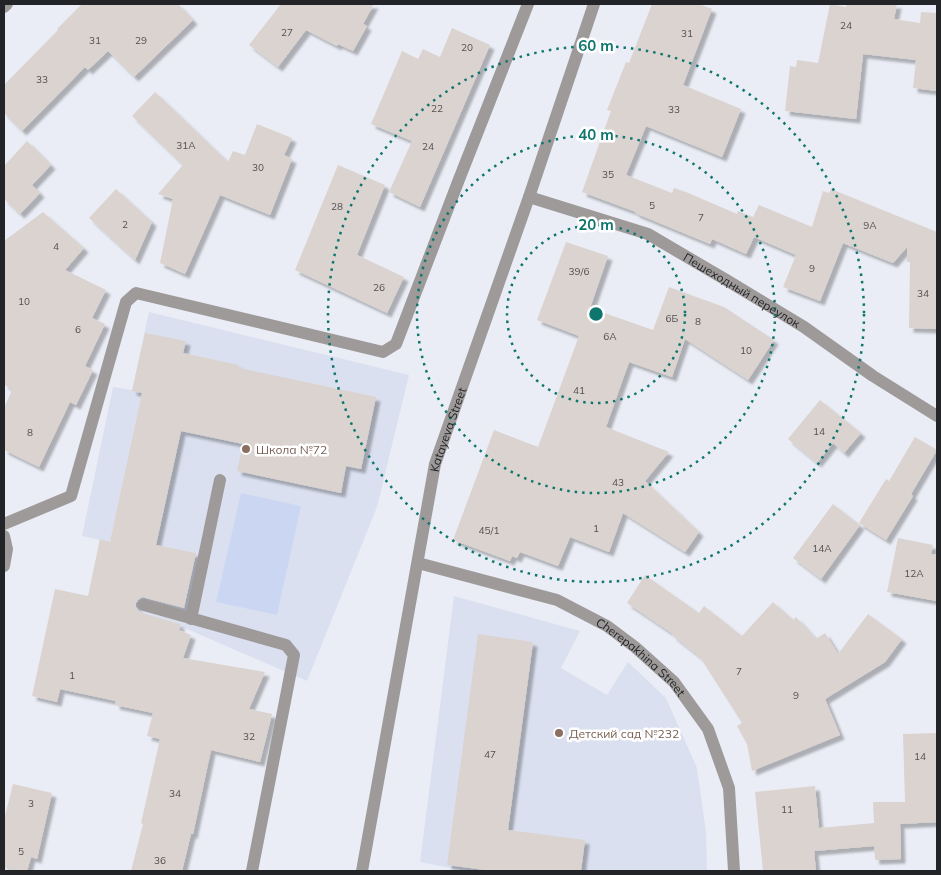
<svg xmlns="http://www.w3.org/2000/svg" width="941" height="875" viewBox="0 0 941 875" font-family="Mulish,sans-serif">
  <style>
    .built { fill: #dae0ef }
    .green { fill: #cbd7f2 }
    .building { fill: #dbd3cf; filter: url(#shadow) }
    .lines { fill: none; stroke-linecap: round; stroke-linejoin: round }
    .service { stroke: #9e9a9a; stroke-width: 12 }
    .minor { stroke: #9e9a9a; stroke-width: 12 }
    .tertiary { stroke: #9e9a9a; stroke-width: 12 }
    .ring { fill: none; stroke: #0f766e; stroke-width: 2.5; stroke-dasharray: 2.5 5 }
    .education-dot { fill: #8d6e63; stroke: #fff; stroke-width: 2 }
    .labels { text-anchor: middle; dominant-baseline: central; stroke-width: 5; stroke-linejoin: round; paint-order: stroke }
    .number-label { font-size: 10px; fill: #515051 }
    .street-label { font-size: 12px; fill: #232427; stroke: #fff }
    .education-label { font-size: 12px; fill: #785e54; stroke: #fff; text-anchor: start }
    .centre { fill: #0f766e; stroke: #fff; stroke-width: 2.5 }
    .ring-label { font-size: 15px; text-anchor: middle; font-weight: bold; fill: #0f766e; stroke: #fff; stroke-width: 5; stroke-linejoin: round; paint-order: stroke }
  </style>
  <defs>
    <filter id="shadow"><feDropShadow dx="4.5" dy="4.5" stdDeviation="1" flood-color="#0004"/></filter>
  </defs>
  <rect width="100%" height="100%" fill="#eaedf5"/>
  <g class="built">
    <path d="M149 312 409 375 377 507 307 681 187 629 128 614 130 602 89 593 100 540 82 536 113 387 132 390Z"/>
    <path d="M454 596 580 631 561 668 607 695 628 662 666 698 697 768 706 832 707 871H467L420 862Z"/>
  </g>
  <path class="green" d="M241 493 301 506 277 615 216 602Z"/>
  <g class="building">
    <path d="M82 4H178L193 20 134 77 108 51 88 70 85 67 22 131 4 113V85L58 30 57 29Z"/>
    <path d="M281 4H374L363 24 367 26 353 51 338 44 337 46 306 30 278 67 249 45Z"/>
    <path d="M652 4H699L712 9 683 85 741 109 722 157 646 126 626 175 672 193 674 188 686 192 737 214 738 211 753 217 759 205 812 227 823 191 829 193 831 189 937 232V329L909 328 910 262H907V247L893 263 843 243 820 301 783 287 796 255 754 237 746 254 712 239 710 244 635 213 636 212 582 192 611 111 607 110 626 62 629 63Z"/>
    <path d="M830 4 846 7 847 4H897L894 19 920 23 921 12 937 13V91L913 88 916 60 863 54 856 119 785 111 790 66 796 67 797 60 818 63Z"/>
    <path d="M452 28 490 45 420 207 389 192 412 141 371 124 402 51 418 59 423 49 440 57Z"/>
    <path d="M155 92 228 162 233 151 245 155 257 124 292 138 284 155 292 159 270 215 220 195 185 274 160 263 173 199 158 194 183 165 132 116Z"/>
    <path d="M27 141 51 165 32 185 40 193 20 214 4 199V166Z"/>
    <path d="M338 165 385 185 357 255 404 277 387 313 295 270Z"/>
    <path d="M116 189 152 222 135 260 89 218Z"/>
    <path d="M43 212 84 248 65 270 106 290 92 318 105 324 85 366 93 370 76 405 70 402 39 467 4 450V408L12 390 4 384V241Z"/>
    <path d="M566 242 608 256 590 308 653 330 669 287 724 307 774 340 748 380 685 339 672 377 629 362 606 427 669 452 645 481 699 532 685 552 623 513 609 552 570 537 558 566 520 552 517 558 512 556 510 561 453 540 494 430 538 447 579 336 537 320Z"/>
    <path d="M145 333 186 341 183 353 239 365V368L376 397 361 469 346 466 341 493 237 471 243 444 181 431 156 545 196 553 184 608 142 597 138 600 136 603V607L139 611 142 613 180 624 179 630 191 635 183 658 265 672 249 709 272 714 260 762 211 750 193 834H191L182 871H131L143 824 141 823 160 739 147 736 153 713 115 705 116 701 60 689 57 702 32 696 55 589 88 596 100 539 110 542 142 393 132 391Z"/>
    <path d="M820 400 861 433 844 453 833 443 817 463 788 439Z"/>
    <path d="M915 437 937 450 911 494 913 496 886 540 859 523 886 479 889 481Z"/>
    <path d="M833 504 860 525 821 579 793 558Z"/>
    <path d="M898 538 933 545 931 554 937 555V601L887 592Z"/>
    <path d="M645 575 699 613 704 606 742 636 773 602 793 620 796 617 816 639 825 633 838 654 868 614 902 639 885 662 825 699 840 735 752 771 747 744 737 726 742 723 700 657 672 635 673 634 627 603Z"/>
    <path d="M478 634 533 642 508 830 585 840 581 871H493L447 865Z"/>
    <path d="M937 733V822L900 824 901 859 875 860 874 846 814 851 816 871H763L755 792 815 786 819 828 874 823 873 802H905L903 734Z"/>
    <path d="M13 784 52 793 37 859 31 857 27 871H17L4 868V820Z"/>
  </g>
  <g class="lines">
    <g class="service">
      <path d="M4 524 71 496 126 302 136 293 383 352 396 344 458 182 528 4"/>
      <path d="M144 605 286 645 294 655 252 871"/>
      <path d="M191 619 220 480"/>
    </g>
    <g class="minor">
      <path id="s1" d="M529 197 648 234 728 281 804 327 873 376 937 416"/>
      <path d="M4 536 7 549 4 566"/>
      <path id="s2" d="M418 563 557 600 607 626 635 647 674 682 708 729 729 788 734 871"/>
      <path id="s3" d="M362 871 435 464 529 197 594 4"/>
    </g>
    <path class="tertiary" d="M4 7 7 4"/>
  </g>
  <g class="ring">
    <circle cx="596" cy="314" r="89"/>
    <circle cx="596" cy="314" r="179"/>
    <circle cx="596" cy="314" r="268"/>
  </g>
  <g class="education-dot">
    <circle cx="246" cy="449" r="5"/>
    <circle cx="559" cy="733" r="5"/>
  </g>
  <g class="labels">
    <g class="number-label">
      <text x="846" y="25">24</text>
      <text x="287" y="32">27</text>
      <text x="687" y="33">31</text>
      <text x="95" y="40">31</text>
      <text x="141" y="40">29</text>
      <text x="467" y="47">20</text>
      <text x="42" y="79">33</text>
      <text x="437" y="108">22</text>
      <text x="674" y="109">33</text>
      <text x="186" y="145">31А</text>
      <text x="428" y="146">24</text>
      <text x="258" y="167">30</text>
      <text x="608" y="174">35</text>
      <text x="652" y="205">5</text>
      <text x="337" y="206">28</text>
      <text x="701" y="217">7</text>
      <text x="125" y="224">2</text>
      <text x="870" y="225">9А</text>
      <text x="56" y="246">4</text>
      <text x="812" y="268">9</text>
      <text x="579" y="271">39/6</text>
      <text x="379" y="287">26</text>
      <text x="923" y="293">34</text>
      <text x="24" y="301">10</text>
      <text x="672" y="318">6Б</text>
      <text x="698" y="321">8</text>
      <text x="78" y="329">6</text>
      <text x="610" y="336">6А</text>
      <text x="746" y="350">10</text>
      <text x="579" y="390">41</text>
      <text x="819" y="431">14</text>
      <text x="30" y="432">8</text>
      <text x="618" y="482">43</text>
      <text x="596" y="528">1</text>
      <text x="489" y="530">45/1</text>
      <text x="822" y="548">14А</text>
      <text x="914" y="573">12А</text>
      <text x="739" y="671">7</text>
      <text x="72" y="675">1</text>
      <text x="796" y="695">9</text>
      <text x="249" y="736">32</text>
      <text x="490" y="754">47</text>
      <text x="920" y="756">14</text>
      <text x="175" y="793">34</text>
      <text x="31" y="803">3</text>
      <text x="787" y="809">11</text>
      <text x="21" y="851">5</text>
      <text x="160" y="860">36</text>
    </g>
    <g class="street-label">
      <text stroke="none"><textPath href="#s1" startOffset="234">Пешеходный переулок</textPath></text>
      <text stroke="none"><textPath href="#s3" startOffset="450">Katayeva Street</textPath></text>
      <text stroke="none"><textPath href="#s2" startOffset="246">Cherepakhina Street</textPath></text>
    </g>
    <g class="education-label">
      <text x="256" y="449">Школа №72</text>
      <text x="569" y="733">Детский сад №232</text>
    </g>
  </g>
  <circle cx="596" cy="314" r="8" class="centre"/>
  <g class="ring-label">
    <text x="596" y="51">60 m</text>
    <text x="596" y="140">40 m</text>
    <text x="596" y="230">20 m</text>
  </g>
  <rect width="941" height="875" fill="none" stroke="#232427" stroke-width="10"/>
</svg>
